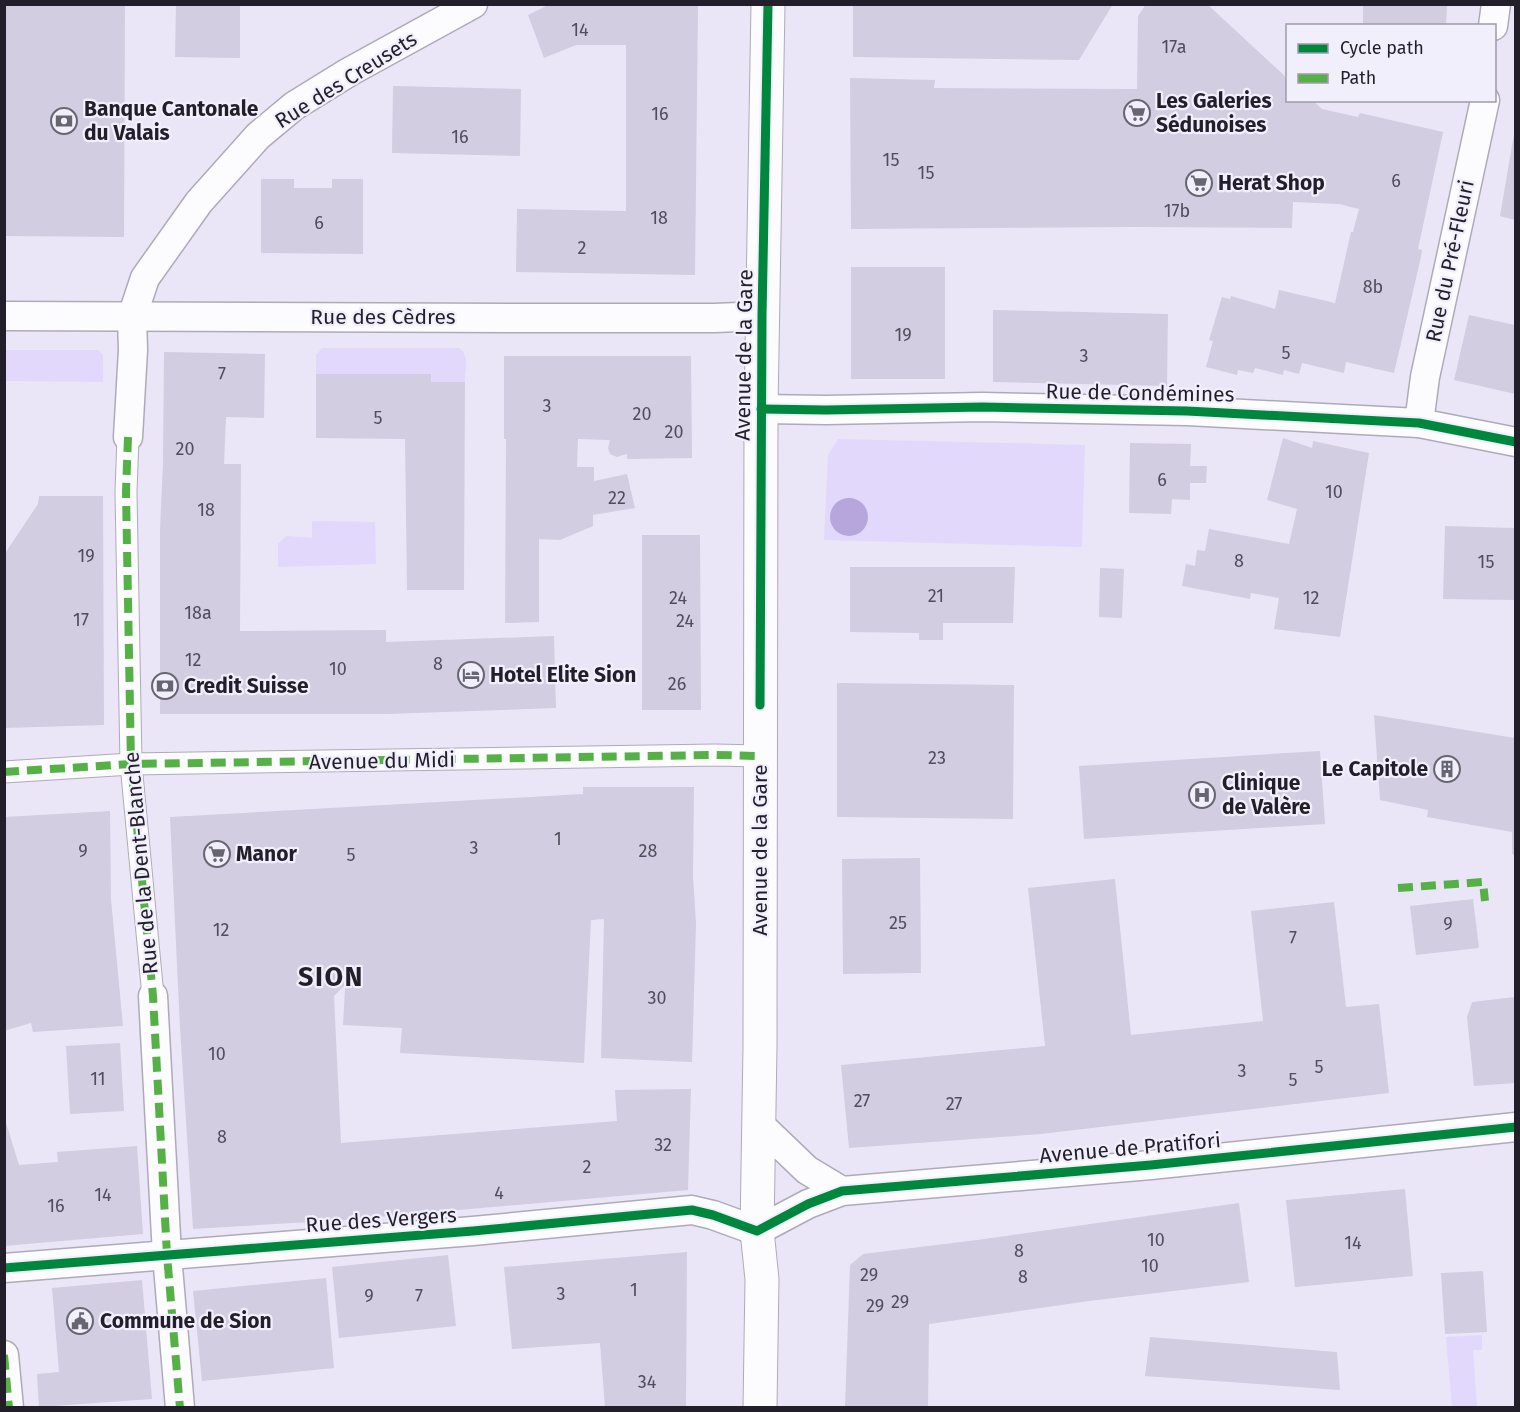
<svg xmlns="http://www.w3.org/2000/svg" width="1520" height="1412" viewBox="0 0 1520 1412" font-family="'Fira Sans',sans-serif">
  <style>
    .green { fill: #e1d8fb }
    .water { fill: #b6a6dc }
    .building { fill: #d2cde1 }
    .lines { fill: none; stroke-linecap: round; stroke-linejoin: round }
    .pedestrian-casing { stroke: #aeabb8; stroke-width: 23 }
    .minor-casing { stroke: #aeabb8; stroke-width: 31 }
    .tertiary-casing { stroke: #aeabb8; stroke-width: 35 }
    .pedestrian { stroke: #fcfbfe; stroke-width: 21 }
    .minor { stroke: #fcfbfe; stroke-width: 28 }
    .tertiary { stroke: #fcfbfe; stroke-width: 33 }
    .quiet { stroke: #55b146; stroke-width: 8; stroke-dasharray: 15 8; stroke-linecap: butt }
    .cycleway-casing { stroke: #f2effc; stroke-width: 13 }
    .cycleway { stroke: #00873e; stroke-width: 9 }
    .labels { text-anchor: middle; dominant-baseline: central; stroke-width: 4.5; stroke-linejoin: round; paint-order: stroke }
    .number-label { font-size: 18px; fill: #514d5c }
    .street-label { font-size: 21px; fill: #221f2b; stroke: #f2effc }
    .poi-label { font-size: 21px; font-weight: bold; fill: #221f2b; stroke: #f2effc; text-anchor: start }
    .district-label { font-size: 27px; font-weight: bold; letter-spacing: 1.5px; fill: #221f2b; stroke: #f2effc }
  </style>
  <rect width="100%" height="100%" fill="#eae6f7"/>
  <g class="green">
    <path d="M322 348H459C470 355 465 371 465 382H431V374H316V355Z"/>
    <path d="M5 350H98L103 355V382L5 381Z"/>
    <path d="M838 439 1085 445 1082 547 824 540 828 455Z"/>
    <path d="M312 521 375 522 376 564 278 567V544L286 536 312 538Z"/>
    <path d="M1482 1335V1350H1473L1477 1407H1452L1446 1337Z"/>
  </g>
  <circle class="water" cx="849" cy="517" r="19"/>
  <g class="building">
    <path d="M4 4H125L124 237 4 236Z"/>
    <path d="M176 4H240V58L175 57Z"/>
    <path d="M550 4H698L695 275 516 272 517 209 626 211V45H576L544 58 528 15Z"/>
    <path d="M853 4H1113L1079 60 853 57Z"/>
    <path d="M1146 4H1207L1287 78V100H1312L1322 109 1358 117 1360 113 1443 132 1418 249 1422 250 1421 257 1394 373 1346 362 1344 373 1302 363 1299 374 1284 370 1283 375 1255 368 1253 373 1238 370 1237 375 1206 367 1213 341 1209 340 1222 297 1230 299 1231 296 1275 309 1279 290 1335 303 1351 232H1353L1359 209 1339 204 1293 202 1292 228 1134 227 851 229 850 78 935 80 934 88 1137 89 1138 16Z"/>
    <path d="M1363 4H1447L1446 26H1363Z"/>
    <path d="M393 86 521 89 520 156 392 153Z"/>
    <path d="M1514 134H1515V220L1500 216Z"/>
    <path d="M261 179H294V188H332V179H363V254L261 253Z"/>
    <rect x="851" y="267" width="94" height="112"/>
    <path d="M993 310 1168 314 1167 386 993 382Z"/>
    <path d="M1469 315 1515 325V394L1454 380Z"/>
    <path d="M164 352 265 354 264 418 226 417 224 464H241L240 631 386 630V642L554 636 556 708 387 714H160V530L163 463Z"/>
    <path d="M504 356H691L692 458 627 459V454L617 457 610 454 608 448 610 440 578 439 577 467H594V481L627 474 635 508 593 515V526L560 540 539 539V622L505 623 506 439H504Z"/>
    <path d="M316 374H431V382H465L464 590H407L405 439 316 438Z"/>
    <path d="M1283 438 1312 448 1313 441 1369 453 1340 637 1274 629 1279 598 1251 593 1250 599 1182 586 1186 564 1195 566 1197 550 1205 551 1209 529 1289 544 1297 509 1267 500Z"/>
    <path d="M1130 443 1191 444 1190 466H1207L1206 483H1190V500L1172 499 1171 514 1129 513Z"/>
    <path d="M39 496H103L104 725 4 728V555L38 504Z"/>
    <path d="M1445 526 1515 528V600L1443 599Z"/>
    <path d="M642 535H700L701 710H642Z"/>
    <path d="M850 567H1015L1013 623H943V640H919V633L850 632Z"/>
    <path d="M1100 568 1124 569 1122 618 1099 617Z"/>
    <path d="M837 683 1014 685 1013 819 837 817Z"/>
    <path d="M1374 715 1515 738V855L1512 854V832L1427 817 1428 810 1380 800Z"/>
    <path d="M1320 751 1325 824 1084 839 1079 766Z"/>
    <path d="M583 787H694L693 876 696 923 692 1062 601 1058 604 919 591 920 584 1063 400 1053 402 1028 343 1025 345 989 359 971 334 996 341 1143 617 1121 615 1090 691 1089 688 1190 344 1220 193 1229 180 1028 170 817 583 794Z"/>
    <path d="M110 811 111 899 123 1026 33 1032 31 1023 4 1031V817Z"/>
    <path d="M920 858 921 973 843 974 842 859Z"/>
    <path d="M1115 879 1131 1035 1263 1021 1251 911 1334 902 1346 1007 1379 1004 1389 1093 1041 1134 849 1148 841 1065 1045 1046 1028 888Z"/>
    <path d="M1473 899 1479 948 1416 955 1410 906Z"/>
    <path d="M1515 997V1083L1474 1086 1467 1017 1472 1002Z"/>
    <path d="M120 1043 124 1111 70 1114 66 1046Z"/>
    <path d="M4 1116 19 1165 58 1162 57 1152 137 1146 143 1234 4 1246Z"/>
    <path d="M1405 1189 1413 1276 1295 1287 1286 1200Z"/>
    <path d="M1239 1203 1249 1282 1089 1301 929 1324 928 1407H845L850 1265 863 1254 977 1240Z"/>
    <path d="M687 1252 686 1407H605L600 1343 512 1349 504 1267Z"/>
    <path d="M448 1255 456 1326 339 1338 332 1267Z"/>
    <path d="M1483 1271 1487 1332 1445 1334 1441 1273Z"/>
    <path d="M326 1278 334 1368 202 1381 193 1291Z"/>
    <path d="M142 1280 152 1399 39 1407 37 1374 59 1372 52 1288Z"/>
    <path d="M1150 1337 1337 1352 1340 1390 1145 1376Z"/>
  </g>
  <g class="lines">
    <defs>
      <g id="pedestrian">
        <path d="M128 437 126 492 131 764 153 996"/>
        <path d="M4 772 131 764 715 755 760 756"/>
      </g>
      <g id="minor">
        <path d="M1493 26 1496 4"/>
        <path d="M4 316 508 318H715L762 316"/>
        <path d="M761 409 826 410 982 407 1187 411 1419 423 1516 442"/>
        <path d="M1419 423 1425 377 1485 100"/>
        <path d="M128 437 133 350 132 317 145 278 199 202 258 136 294 106 349 72 473 4"/>
        <path d="M153 996 167 1255 180 1408"/>
        <path d="M759 1124 807 1170 842 1191"/>
        <path d="M4 1268 473 1231 692 1210 713 1215 757 1231 808 1204 842 1191 1151 1165 1516 1127"/>
        <path d="M4 1355 9 1408"/>
      </g>
      <path id="tertiary" d="M760 1408 762 1279 757 1231 760 1046 761 409 768 4"/>
    </defs>
    <use href="#pedestrian" class="pedestrian-casing"/>
    <use href="#minor" class="minor-casing"/>
    <use href="#tertiary" class="tertiary-casing"/>
    <use href="#pedestrian" class="pedestrian"/>
    <use href="#minor" class="minor"/>
    <use href="#tertiary" class="tertiary"/>
    <g class="quiet">
      <path d="M128 437 126 492 131 764 153 996 167 1255 180 1408"/>
      <path d="M4 772 131 764 715 755 760 756"/>
      <path d="M1398 888 1483 882 1485 901"/>
      <path d="M4 1355 9 1408"/>
    </g>
    <defs>
      <g id="cycleway">
        <path d="M761 409 826 410 982 407 1187 411 1419 423 1516 442"/>
        <path d="M760 705 762 316 768 4"/>
        <path d="M4 1268 473 1231 692 1210 713 1215 757 1231 808 1204 842 1191 1151 1165 1516 1127"/>
      </g>
    </defs>
    <use href="#cycleway" class="cycleway-casing"/>
    <use href="#cycleway" class="cycleway"/>
  </g>
  <defs>
    <symbol id="supermarket-ring" viewBox="-11 -11 22 22"><circle r="9.5" fill="#f2effc" stroke="#686572" stroke-width="1.5"/><path d="M-6-5.5h2.5l.6 2H6L4.5 2H-2.5L-4.4-4H-6ZM-1.5 3.2a1.3 1.3 0 1 0 .1 0ZM3 3.2a1.3 1.3 0 1 0 .1 0Z" fill="#686572"/></symbol>
    <symbol id="bank-ring" viewBox="-11 -11 22 22"><circle r="9.5" fill="#f2effc" stroke="#686572" stroke-width="1.5"/><path d="M-6-4H6V4H-6ZM0-2.3a2.3 2.3 0 1 0 0 4.6a2.3 2.3 0 1 0 0-4.6Z" fill="#686572"/></symbol>
    <symbol id="hotel-ring" viewBox="-11 -11 22 22"><circle r="9.5" fill="#f2effc" stroke="#686572" stroke-width="1.5"/><path d="M-6-4.5h1.5V1H6V5H4.5V3h-9V5H-6ZM-4 0a1.8 1.8 0 1 1 3.6 0ZM.5 0V-2.5h3Q6-2.5 6 0Z" fill="#686572"/></symbol>
    <symbol id="building-ring" viewBox="-11 -11 22 22"><circle r="9.5" fill="#f2effc" stroke="#686572" stroke-width="1.5"/><path d="M-4-6H4V6H1V3H-1V6H-4ZM-2.5-4.3h1.7v1.8h-1.7ZM.8-4.3h1.7v1.8H.8ZM-2.5-1h1.7V.8h-1.7ZM.8-1h1.7V.8H.8Z" fill="#686572"/></symbol>
    <symbol id="hospital-ring" viewBox="-11 -11 22 22"><circle r="9.5" fill="#f2effc" stroke="#686572" stroke-width="1.5"/><path d="M-5-5h3v3.5h4V-5h3V5h-3V1.5h-4V5h-3Z" fill="#686572"/></symbol>
    <symbol id="civic-ring" viewBox="-11 -11 22 22"><circle r="9.5" fill="#f2effc" stroke="#686572" stroke-width="1.5"/><path d="M-.6-6.5H3V-4.5H.6V-3L4-1V1h2V6H-6V1h2V-1L-.6-3ZM-1.2 2.5V6h2.4V2.5Z" fill="#686572"/></symbol>
  </defs>
  <g fill-rule="evenodd">
    <use href="#supermarket-ring" x="1122" y="98" width="30" height="30"/>
    <use href="#bank-ring" x="49" y="106" width="30" height="30"/>
    <use href="#supermarket-ring" x="1184" y="168" width="30" height="30"/>
    <use href="#hotel-ring" x="456" y="660" width="30" height="30"/>
    <use href="#bank-ring" x="150" y="671" width="30" height="30"/>
    <use href="#building-ring" x="1432" y="754" width="30" height="30"/>
    <use href="#hospital-ring" x="1187" y="780" width="30" height="30"/>
    <use href="#supermarket-ring" x="202" y="839" width="30" height="30"/>
    <use href="#civic-ring" x="65" y="1306" width="30" height="30"/>
  </g>
  <g class="labels">
    <g class="number-label">
      <text x="580" y="30">14</text>
      <text x="1174" y="47">17a</text>
      <text x="660" y="114">16</text>
      <text x="460" y="137">16</text>
      <text x="891" y="160">15</text>
      <text x="926" y="173">15</text>
      <text x="1396" y="181">6</text>
      <text x="1177" y="211">17b</text>
      <text x="659" y="218">18</text>
      <text x="319" y="223">6</text>
      <text x="582" y="248">2</text>
      <text x="1373" y="287">8b</text>
      <text x="903" y="335">19</text>
      <text x="1286" y="353">5</text>
      <text x="1084" y="356">3</text>
      <text x="222" y="374">7</text>
      <text x="547" y="406">3</text>
      <text x="642" y="414">20</text>
      <text x="378" y="418">5</text>
      <text x="674" y="432">20</text>
      <text x="185" y="449">20</text>
      <text x="1162" y="480">6</text>
      <text x="1334" y="492">10</text>
      <text x="617" y="498">22</text>
      <text x="206" y="510">18</text>
      <text x="86" y="556">19</text>
      <text x="1239" y="561">8</text>
      <text x="1486" y="562">15</text>
      <text x="936" y="596">21</text>
      <text x="678" y="598">24</text>
      <text x="1311" y="598">12</text>
      <text x="198" y="613">18a</text>
      <text x="81" y="620">17</text>
      <text x="685" y="621">24</text>
      <text x="193" y="660">12</text>
      <text x="438" y="664">8</text>
      <text x="338" y="669">10</text>
      <text x="677" y="684">26</text>
      <text x="937" y="758">23</text>
      <text x="558" y="839">1</text>
      <text x="474" y="848">3</text>
      <text x="83" y="851">9</text>
      <text x="648" y="851">28</text>
      <text x="351" y="855">5</text>
      <text x="898" y="923">25</text>
      <text x="1448" y="924">9</text>
      <text x="221" y="930">12</text>
      <text x="1293" y="938">7</text>
      <text x="657" y="998">30</text>
      <text x="217" y="1054">10</text>
      <text x="1319" y="1067">5</text>
      <text x="1242" y="1071">3</text>
      <text x="98" y="1079">11</text>
      <text x="1293" y="1080">5</text>
      <text x="862" y="1101">27</text>
      <text x="954" y="1104">27</text>
      <text x="222" y="1137">8</text>
      <text x="663" y="1145">32</text>
      <text x="587" y="1167">2</text>
      <text x="499" y="1193">4</text>
      <text x="103" y="1195">14</text>
      <text x="56" y="1206">16</text>
      <text x="1156" y="1240">10</text>
      <text x="1353" y="1243">14</text>
      <text x="1019" y="1251">8</text>
      <text x="1150" y="1266">10</text>
      <text x="869" y="1275">29</text>
      <text x="1023" y="1277">8</text>
      <text x="634" y="1290">1</text>
      <text x="561" y="1294">3</text>
      <text x="369" y="1296">9</text>
      <text x="419" y="1296">7</text>
      <text x="900" y="1302">29</text>
      <text x="875" y="1306">29</text>
      <text x="647" y="1382">34</text>
    </g>
    <g class="street-label">
      <text transform="translate(346 80) rotate(-32)">Rue des Creusets</text>
      <text transform="translate(1450 261) rotate(-78)">Rue du Pré-Fleuri</text>
      <text x="383" y="317">Rue des Cèdres</text>
      <text transform="translate(744 355) rotate(-89)">Avenue de la Gare</text>
      <text transform="translate(1140 393) rotate(1)">Rue de Condémines</text>
      <text transform="translate(382 761) rotate(-1)">Avenue du Midi</text>
      <text transform="translate(760 850) rotate(-90)">Avenue de la Gare</text>
      <text transform="translate(141 863) rotate(-95)">Rue de la Dent-Blanche</text>
      <text transform="translate(1130 1148) rotate(-5)">Avenue de Pratifori</text>
      <text transform="translate(381 1220) rotate(-4)">Rue des Vergers</text>
    </g>
    <g class="poi-label">
      <text x="1156" y="101">Les Galeries<tspan x="1156" dy="24">Sédunoises</tspan></text>
      <text x="84" y="109">Banque Cantonale<tspan x="84" dy="24">du Valais</tspan></text>
      <text x="1218" y="183">Herat Shop</text>
      <text x="490" y="675">Hotel Elite Sion</text>
      <text x="184" y="686">Credit Suisse</text>
      <text x="1428" y="769" text-anchor="end">Le Capitole</text>
      <text x="1222" y="783">Clinique<tspan x="1222" dy="24">de Valère</tspan></text>
      <text x="236" y="854">Manor</text>
      <text x="100" y="1321">Commune de Sion</text>
    </g>
    <g class="district-label">
      <text x="331" y="977">SION</text>
    </g>
  </g>
  <rect width="1520" height="1412" fill="none" stroke="#221f2b" stroke-width="12"/>
  <rect x="1286" y="24" width="210" height="78" fill="#f2effc" stroke="#9f9ca8" stroke-width="1.5"/>
  <rect x="1298" y="44" width="30" height="9" fill="#00873e" stroke="#9f9ca8" stroke-width="1.5"/>
  <text x="1340" y="54" font-size="18" fill="#221f2b">Cycle path</text>
  <rect x="1298" y="74" width="30" height="9" fill="#55b146" stroke="#9f9ca8" stroke-width="1.5"/>
  <text x="1340" y="84" font-size="18" fill="#221f2b">Path</text>
</svg>
